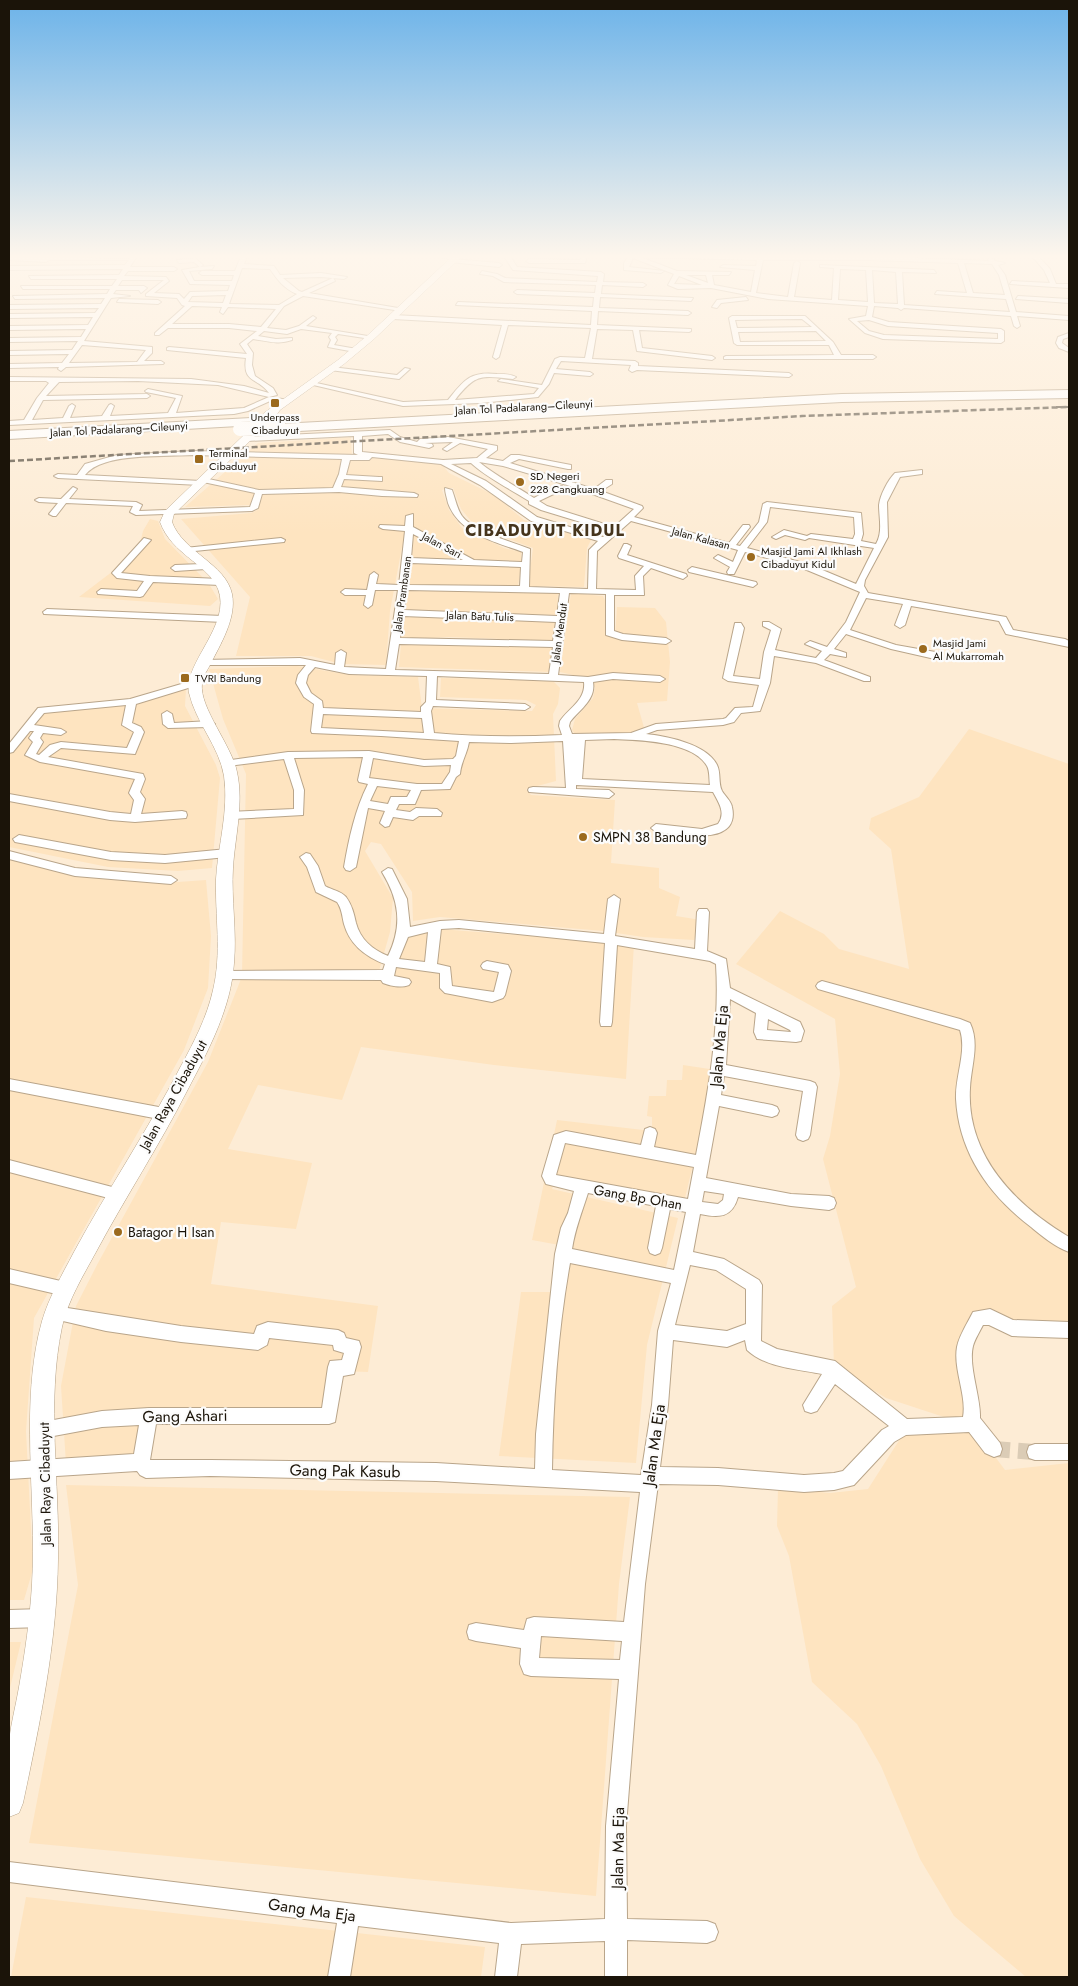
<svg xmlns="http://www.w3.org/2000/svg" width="1078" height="1986" viewBox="0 0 1078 1986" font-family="Jost,sans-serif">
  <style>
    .built { fill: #fee4c0 }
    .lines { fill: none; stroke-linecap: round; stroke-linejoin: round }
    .street-tunnel { stroke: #dbccb6; stroke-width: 16; stroke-dasharray: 16 8; stroke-linecap: butt }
    .street-casing { stroke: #b9a58a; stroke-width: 2 }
    .secondary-casing { stroke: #b9a58a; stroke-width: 1 }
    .highway-casing { stroke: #b9a58a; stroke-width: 2 }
    .street { fill: #fff; fill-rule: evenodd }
    .secondary { fill: #fff; fill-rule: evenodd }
    .highway { fill: #fff; fill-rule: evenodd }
    .rail-far1 { stroke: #605647; stroke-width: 2; stroke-dasharray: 5 2.5; stroke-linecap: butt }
    .rail { stroke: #605647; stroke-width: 2.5; stroke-dasharray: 6 3; stroke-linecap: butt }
    .highway-bridge-casing { stroke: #b9a58a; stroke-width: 14; stroke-linecap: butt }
    .highway-bridge { stroke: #fff; stroke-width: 14 }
    .poi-dot { fill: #9b6a1e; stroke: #fcfcfc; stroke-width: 2 }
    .labels { text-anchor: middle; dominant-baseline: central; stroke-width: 4.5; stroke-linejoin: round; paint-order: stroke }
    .far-street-label { font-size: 11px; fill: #1b1409; stroke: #fcfcfc }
    .far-poi-label { font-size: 11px; fill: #1b1409; stroke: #fcfcfc; text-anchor: start }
    .poi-label { font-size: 14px; fill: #1b1409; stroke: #fcfcfc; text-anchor: start }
    .street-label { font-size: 14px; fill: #1b1409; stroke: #fcfcfc }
    .far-district-label { font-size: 16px; font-weight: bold; letter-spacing: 1px; fill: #45341c; stroke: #fcfcfc }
    .near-street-label { font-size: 16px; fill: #1b1409; stroke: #fcfcfc }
  </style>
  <rect width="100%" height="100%" fill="#fdecd5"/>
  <g class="built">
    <path d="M351 437 352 456 440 462 449 473 494 495 524 520 591 540 587 548 584 587 528 586 533 548 476 527 461 509 453 488H447L442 490 449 510 462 528 504 548 521 552V561L412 558 414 527 408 526 405 531 390 611 386 665 341 664 311 656H236L250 597 181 519 251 513 259 509 254 505 185 507 258 443Z"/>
    <path d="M150 519 158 521 165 539 209 584 218 599 210 606 79 597 138 552 143 531Z"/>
    <path d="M409 562 521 567 518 586 405 585Z"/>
    <path d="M405 590 558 592 557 615 401 611Z"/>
    <path d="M571 593 603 596 606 602 605 631 609 636 615 637 617 607 655 608 666 622 670 662 667 701 637 703 645 731 608 734H575L572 730 575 719 593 698 595 688 590 679 560 672Z"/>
    <path d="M402 615 555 620V641L448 637 400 640Z"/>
    <path d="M447 643 552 647 550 672 399 667 401 644Z"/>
    <path d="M297 666 351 675 418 677 422 708 532 711 536 705 526 700 440 697 441 678 552 680 560 688 558 704 553 714 556 781 526 789 531 795 615 800 611 863 659 868V888L680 897 676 916 701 920 694 940 643 937 603 931 440 917 413 921 412 892 381 844 371 842 365 851 393 898 390 932 379 971 242 974 246 774 223 719 209 669Z"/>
    <path d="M186 689 185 706 216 765 220 778 212 868 178 871 108 867 9 847V748L37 716 48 710 112 707Z"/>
    <path d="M969 729 1069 764V1328L977 1319 970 1347 972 1416 950 1419 886 1398 834 1366 832 1306 856 1287 823 1159 830 1136 840 1074 835 1019 736 964 780 911 824 934 839 949 909 969 891 849 869 829 871 818 919 797Z"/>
    <path d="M9 858 33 863 70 875 178 882 206 880 211 936 208 988 184 1050 34 1318 26 1431 33 1569 24 1600H9Z"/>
    <path d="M440 929 634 944 626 1079 494 1065 361 1047 342 1100 258 1085 228 1149 312 1163 296 1229 221 1222 211 1284 378 1306 368 1372 339 1371 332 1421H154L148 1456 66 1464 61 1386 76 1306 98 1263 208 1062 241 979 388 981 405 936Z"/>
    <path d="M683 1065 716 1070 685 1198 557 1176 552 1189 678 1218 647 1345 636 1463 499 1456 521 1292H552L559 1245 532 1240 557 1120 652 1131V1117L647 1116 649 1096H666L667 1080H682Z"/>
    <path d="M973 1427 1005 1470 1069 1463V1977H1026L954 1916 920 1859 881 1766 857 1724 812 1682 789 1556 777 1526 778 1488 830 1493 868 1489 907 1428Z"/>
    <path d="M66 1485 630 1497 619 1584 596 1896 29 1843 78 1585Z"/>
    <path d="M9 1642H21L9 1692Z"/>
    <path d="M26 1897 485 1947 481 1977H11Z"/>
  </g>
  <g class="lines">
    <path class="street-tunnel" d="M994 1449 1035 1452"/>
    <defs>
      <g id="street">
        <path d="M9 256 130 259 131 256H137L130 267H174L177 269 174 271H128L124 276 166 277 169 281 154 293 179 294 184 299 190 292 228 291 230 285 190 284 182 270 200 267 194 262 179 263 177 260 195 258 203 265 200 267 214 266 212 269 189 271 194 281H232L234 275H202L199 273 202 271H235L241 256H247L244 264 274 266 280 275 321 273 347 277 344 279 321 277 283 278 299 291 302 292 333 278 335 281 309 293 404 309 401 311 303 296 284 306 267 328 286 330 299 326 313 316 316 318 306 326 374 337 371 339 338 334 335 337 337 340 334 345 357 349 358 350 355 352 328 347 331 340 329 337 332 333 301 329 287 334 264 331 258 336 276 339 292 338V340C279 345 267 341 253 339L247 344 253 353 252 365 255 376 273 388 277 395 269 397 289 400V402L270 401 248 411 234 414 9 425V421L24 420 37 398 49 383 46 381H9V377L191 379 244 386 269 393C258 377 242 384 246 358L167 350V348L169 347 247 354 240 344 257 331 229 328H168L159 335H155V333L185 306 182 305 177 298 146 296V294L164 280H122L118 286H144L147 288 141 293 139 290H116L113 294 130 296 111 298 84 341 152 347V353L144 361H161L164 363 163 364 66 367 61 371 58 369 59 367 9 368V364L62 363 69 354 9 355V351L72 350 78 341 9 342V338L81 337 86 329 9 330V326L88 325 93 317 9 318V314L95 313 99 308 9 309V305L101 304 105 298 15 299 13 296 107 294 110 289H23L21 286H112L117 279H31L29 276 119 275 123 269 9 270V266L125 265 129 260H49L46 262 9 260ZM242 268 270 269C277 279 284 289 297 294L279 305 229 304ZM226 295 223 303 188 302 192 296ZM192 306 222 307 220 312 223 314 228 307 276 309 261 327 229 324H172ZM82 345 146 350 137 362 69 363ZM138 381 218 385 269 397 244 408 176 413 182 396 148 389 145 391 146 392 176 398 168 413 110 416 114 406 111 404 109 405 102 416 70 418 75 406 72 404 69 406 63 418 32 420 43 400 147 398 150 396 147 394 46 396 59 382Z"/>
        <path d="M434 256 459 258 456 260Z"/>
        <path d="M504 256H510L517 267 601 272 604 274 603 282 643 283 646 285 643 287 602 285 601 294 693 298 691 301 600 297 599 308 688 311 691 313 688 315 598 311 597 325 691 329V331L689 332 639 330 642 348 712 356 715 358 712 360 637 351 633 330 597 329 592 359 635 361 638 363V366L789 373 792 375 789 377 637 370 632 372 629 370 631 365 561 361 556 369 590 372 593 374 590 376 554 373 549 384 538 397 481 403 403 406 309 384 312 382 403 402 448 400C464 380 470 371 497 374 504 374 511 374 516 377L513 379C481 376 476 373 455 400L534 394 539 388 498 381 501 379 542 385 555 359 560 357 585 358 591 328 508 325 499 357 496 359 493 357 502 325 393 319 390 317 393 315 591 325 592 311 456 305 458 302 593 307 594 297 517 294 514 292 517 290 595 293 596 285 504 282 493 276 480 274 482 271 497 274 505 278 597 282 598 276 513 270Z"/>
        <path d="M581 256H587L585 263H529L526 261 529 259 580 260Z"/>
        <path d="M629 256H869L989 261 988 259 991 257 995 261 1005 263 998 265 1005 275 1016 312 1069 316V320L1017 316 1020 326 1017 328 1014 326 1011 316 904 308 901 310 898 308 874 306 872 317 889 322 1001 329 1004 331V341L1001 343 883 339 865 333 849 319 866 316 868 306 768 299 711 288 678 289 668 285 674 274 633 258 629 267 664 271 661 273 624 270V263ZM640 257 757 260 756 266 723 265 720 267 755 270 751 292 714 285 712 275H729L731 272 677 271ZM763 260H869L958 263 967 293 937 291 935 294 1006 299 1010 312 904 305 902 272 936 273 934 270 820 265V267L834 268 832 300 794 297 800 263 797 261 794 263 788 297 756 293ZM964 263 992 264 999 275 1005 295 973 293ZM840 269 866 270 868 302 838 300ZM872 270 896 272 898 304 874 303ZM686 275H706L708 283ZM679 276 702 285 674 284ZM869 320 888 326 998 333V339L884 335 869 331 857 321Z"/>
        <path d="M1032 256H1038L1050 269 1056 284H1069V288L1010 284 1012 281 1050 283 1044 270Z"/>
        <path d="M452 259 499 263 502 265 499 267 450 262Z"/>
        <path d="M1018 296 1069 299V303L1016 299Z"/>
        <path d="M746 297 748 300 721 303 717 308 712 307 717 300Z"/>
        <path d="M119 299 158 300 161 302 158 304 117 302Z"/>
        <path d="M732 316H805L833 342 841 355H873L876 357 873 359H724V357L726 356 834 355 829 345H737L734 343 729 318ZM802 319 812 327 737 328 735 320ZM816 331 826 341 740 342 738 332Z"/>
        <path d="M1069 333V337L1063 339 1062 343 1069 348V352L1059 348 1056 343 1058 337Z"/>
        <path d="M332 367 397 375 405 368 410 369 399 379 330 370V368Z"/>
        <path d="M390 430 400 437 417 442 420 439 448 437 497 446V450L486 458 503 461 511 455H519L571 465V469H568L519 459 510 463 594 489 606 480H612V484L601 491 642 506 643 508 634 517 729 543 743 525H749L750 527 736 545 740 546 759 522 763 504 767 502 861 513 863 534 861 541 876 544C883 532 879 518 879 505 880 495 888 480 895 473L922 470V474L900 477 887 502 888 537 865 580 864 586 868 593 1006 617 1013 630 1065 639 1069 641V647L1006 634 999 621 911 606 905 625 900 628 895 625 903 604 866 598 850 630 896 645 941 653V657L935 659 891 649 846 634 834 649 846 653V657L830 654 824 660 870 677V681H864L816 663 774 656 770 683 760 711 741 713 734 722 723 725 657 730 646 734C666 736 707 744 717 765 721 773 718 783 722 791 725 796 731 801 732 807 741 848 677 834 656 832L651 828 656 824 702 829 718 824C726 813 719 803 713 792L576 785V789L609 790 614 794 609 798 529 792 528 790 529 788 533 787 566 788 563 741 511 743 469 742C467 754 461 762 460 774L456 777 450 789 421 790 415 804H399L396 810 410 812 416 808 437 809 442 813 441 816H419L413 820 393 817 389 826 385 827 380 823 385 811 368 808 356 867 350 871 346 870 344 867C349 838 355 810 368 784L359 782 358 780 363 757 294 758 304 790 303 815 232 819 228 818 227 815 228 812 294 809V790L284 759 228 766 223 763 224 761 288 752 369 751 424 760 453 759 456 756 459 741 381 736 312 733 311 731 314 704 304 697 296 683 298 675 306 665H205L200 662 202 660 300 658 335 665 336 653 341 650 346 653 344 667 386 669 398 590H375L372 605 368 608 364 605 366 595H345L341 592 345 589 367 590 370 575 374 572 378 575 376 584 399 585 405 531 383 529 379 527 380 525 405 526 406 516 413 514V527L474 560 522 562 523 552C496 542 459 534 448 503 447 498 445 493 445 488L452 490C455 498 457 509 462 516 473 531 512 542 530 549L529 587 588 589 589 550 598 541 531 521 480 485 441 464 372 457 369 460H350L346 475 379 477H382V481L344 479 341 487 414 493 418 495 417 497 382 496 339 492 262 494 258 508 252 511 136 515 130 512 133 506 66 503 56 516H53L49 514 58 503 39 502 35 500 39 498 61 499 73 487 77 489 69 499 136 502 142 505 139 511 250 507 255 493 203 482 200 485 58 478 54 476 58 474 77 475 85 464 117 455 193 451 358 455 354 453V436L246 441 242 439 246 437ZM388 434 400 442 429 448 433 446 432 444 425 443 453 442 443 449 447 451 460 443 488 449 477 458 443 460 362 452V436ZM193 455 342 459 339 474 333 488 259 490 204 478 201 481 85 475C103 452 165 457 193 455ZM479 462 503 466 567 485 634 509 614 527 547 506 539 501 562 490V486H556L534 498C516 486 496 476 479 462ZM471 463C486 477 510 489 529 501V504L541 510 610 531 603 537 537 517 486 481 451 464ZM770 507 854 517 855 534 853 539 811 534 807 536 784 530 772 537 776 539 785 535 805 540 809 538 874 548 856 584 808 564 747 548 767 522ZM631 521 738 550 733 562 718 555 714 558 730 567 727 572 728 574H734L745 552 802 568 860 592 846 622 827 647 810 641 805 644 822 651 816 658 775 650 781 629 769 622H763V626L771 630 764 652 760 679 733 676 744 628 741 623H735L723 678 728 681 759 685 753 707 735 708 726 718 723 719 656 724 631 733 572 734 569 726 570 722C580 709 596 700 593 682L613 679 660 682 665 679 660 676 613 673 588 677 558 675 569 593 606 594V635L622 640 666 644 671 641 666 638 623 634 614 631V595H644L643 576 651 568 683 579 687 576 686 574 627 555 631 546 627 544H624L618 556 619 558 644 566 635 576 636 590 596 589 597 551ZM413 534 463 560 411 558ZM411 563 521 567 520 586 408 585ZM407 590 560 593 557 616 404 610ZM403 616 556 622 553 641 400 638ZM399 644 553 647 549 674 395 670ZM315 667 349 674 427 676 426 702 421 707V712L323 708 322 701 311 693 306 683 308 675ZM437 676 584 682C586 700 569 708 560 721L559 726 562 735C519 737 477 737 434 733L431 711 433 706 525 710 530 707 525 704 436 700ZM323 714 422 718 424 733 321 728ZM614 739C638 740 693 741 707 766 710 771 709 780 710 785L582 779 585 740ZM373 758 424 766 451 765 450 772 442 784H417L369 778ZM377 786 411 790 407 797H391L388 804 370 801Z"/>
        <path d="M144 538 151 540 121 573 150 576 220 579 224 582 220 585 153 582 143 596 140 597 98 594 97 592 101 589 137 591 144 581 117 578 112 573Z"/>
        <path d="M281 538 285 540 284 542 185 552 181 550 185 548Z"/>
        <path d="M203 564 207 567 206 569 175 571 171 568 175 565Z"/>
        <path d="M692 567 756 582 757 584 753 587 689 572 688 570Z"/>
        <path d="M47 609 223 616 227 619 223 622 44 614 43 612Z"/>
        <path d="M195 680 198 681V685L136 704 132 723 141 727 144 732 135 754 61 748 48 757 143 774 145 779 140 792 145 799 141 814 182 811 186 812 187 815 186 818 135 822 110 820 9 801V794L110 812 131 814 134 800 129 793 135 779 40 762 25 755 33 742 29 738 34 731H30L13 752 9 753V744L38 708 130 699ZM126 705 122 725 134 732 127 748 61 742 50 745 39 755 36 754 43 742 40 738 43 733 61 735 66 732 61 729 34 725 44 713Z"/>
        <path d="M167 711 172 714 174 723 210 721 215 724 210 727 168 728 163 724 162 714Z"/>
        <path d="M19 835 111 852 165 855 227 849 233 853 227 857 165 863 111 860 15 842 13 839Z"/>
        <path d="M9 851 75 868 171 876 177 880 171 884 75 876 9 859Z"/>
        <path d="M306 853 310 854 318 866 325 886C332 890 341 891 346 897 352 905 354 914 356 923 360 939 373 950 388 956 403 925 399 900 382 872L388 868 392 869 407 899 410 927 440 921 459 920 604 934 608 899 614 895 620 899 615 936 695 949 697 912 699 909H707L709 912 707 951 726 959 730 988 800 1022 804 1031 801 1041 796 1042 757 1039 754 1032 756 1013 730 999 726 1065 810 1081 815 1083 817 1087 810 1135 808 1139 803 1141 798 1139 796 1135 803 1091 724 1076 721 1095 772 1105 777 1107 779 1111 777 1115 772 1117 719 1106 706 1178 791 1194 829 1196 834 1198 836 1203 834 1208 829 1210 791 1206 738 1197C732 1218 719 1218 700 1214L693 1252 724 1259 759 1280 762 1285 761 1341 777 1349 835 1361 907 1419 963 1417C967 1396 953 1369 957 1347 959 1336 968 1322 973 1312L990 1309 1013 1320 1069 1322V1338L1012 1336 989 1325H983C980 1331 975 1339 973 1346 968 1366 981 1398 980 1418L1000 1443 1002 1449 1000 1455 994 1457 985 1453 969 1432 906 1435 894 1442 854 1485 834 1490 804 1492 718 1485 658 1484 645 1584 626 1826 627 1919 707 1921 715 1924 718 1932 715 1940 707 1943 627 1940V1977H605V1941L521 1944 517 1977H495L499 1943 358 1926 350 1977H328L337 1923 9 1882V1862L511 1923 605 1919 606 1826 619 1679 531 1676 524 1674 520 1664 521 1648 476 1641 469 1639 467 1632 469 1625 476 1623 524 1630 527 1619 534 1617 624 1622 640 1492 436 1481 210 1476 146 1478 140 1475 137 1471 9 1479V1462L134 1454 139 1425 102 1427 43 1438 37 1436 35 1430 37 1424 43 1422 102 1411 149 1408H322L328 1367 330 1361 342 1360 344 1353 334 1350 333 1345 269 1338 267 1345 258 1350 181 1342 106 1331 50 1318 47 1313 50 1308 55 1306 181 1326 254 1334 257 1326 268 1322 338 1330 344 1333 346 1338 359 1341 361 1347 354 1374 343 1376 335 1422 329 1424H156L150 1460H210L436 1463 535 1469 536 1434 555 1254 561 1228 568 1213 574 1191 546 1184 542 1176 554 1135 566 1131 641 1145 645 1129 650 1127 655 1129 657 1133 654 1147 696 1155C708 1092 720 1029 716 964L710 961 617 945 612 1022 611 1026H601L600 1022 605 943 459 928 441 929 437 964 450 967 452 986 494 992 499 972 483 969 481 966 483 963 487 961 508 965 511 971 505 995 503 998 492 1002 445 993 440 988V973L396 967 394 976 409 979 411 982 409 985C401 988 390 986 383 983L381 980 221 979 219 976 221 973 225 971 383 970 385 964C366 957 350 945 344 924 342 916 342 909 337 902L316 892 307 867 300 857ZM428 932 425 962 399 959 408 937ZM768 1019 790 1030 791 1032 767 1030ZM565 1143 694 1167 688 1199 556 1175ZM704 1191 724 1194 723 1200 718 1204 702 1202ZM588 1193 656 1206 648 1248 650 1253 655 1255 660 1253 662 1248 670 1209 686 1212 674 1270 572 1249C575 1229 582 1212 588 1193ZM570 1263 671 1283 658 1331 652 1405 641 1475 552 1470C553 1401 558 1330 570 1263ZM690 1265 716 1270 746 1289V1324L727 1331 675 1325ZM673 1340 727 1347 745 1340 747 1350C766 1368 798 1369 822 1374L803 1405 805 1411 811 1413 817 1411 835 1384 889 1426 882 1430 843 1471 834 1473 804 1475 718 1468 660 1467 668 1405ZM541 1636 622 1641 620 1660 539 1658Z"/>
        <path d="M822 981 960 1019 970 1023C980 1044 971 1066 970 1088 966 1155 1015 1205 1069 1237V1252C1055 1247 1042 1236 1031 1227 989 1195 959 1153 956 1099 955 1076 967 1052 960 1030L818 989 816 986 818 983Z"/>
        <path d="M9 1079 164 1108 169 1110 171 1114 169 1118 164 1120 9 1090Z"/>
        <path d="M9 1160 116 1188 121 1189 123 1194 121 1199 116 1200 9 1172Z"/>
        <path d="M9 1269 65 1282 70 1284 73 1289 70 1294 65 1296 9 1283Z"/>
        <path d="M1035 1444H1069V1460H1035L1029 1458 1027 1452 1029 1446Z"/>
        <path d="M43 1609 50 1611 52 1618 50 1625 43 1627 9 1628V1610Z"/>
      </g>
      <path id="secondary" d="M453 256H462L374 339 344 364 280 410 268 427 253 438 174 514 172 522C183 552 226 564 232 594 237 618 220 645 210 665 207 671 202 677 202 684 199 707 232 746 237 772 244 804 235 836 233 868 231 899 237 931 234 963 231 1009 208 1051 187 1091 159 1146 125 1198 96 1252 83 1276 68 1300 62 1327 46 1403 60 1482 58 1559 57 1642 40 1723 23 1803L19 1813 9 1817C8 1793 6 1766 9 1741 11 1723 16 1705 19 1687 25 1653 30 1618 32 1584 37 1500 19 1402 42 1321 49 1297 62 1275 74 1252 108 1189 148 1130 181 1066 194 1042 207 1017 213 990 222 953 215 916 216 879 218 845 229 811 224 776 219 746 196 723 189 693 183 663 232 625 218 589 208 564 172 555 160 522L165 511 245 434 265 419 266 418 262 415 264 413 338 360 368 335Z"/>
      <g id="highway">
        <path d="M1069 390V398L842 402 280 432 274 428 280 424 842 394Z"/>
        <path d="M251 418 257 422 256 425 9 439V431Z"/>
      </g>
    </defs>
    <use href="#street" class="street-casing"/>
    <use href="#secondary" class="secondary-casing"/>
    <use href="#highway" class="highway-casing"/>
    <use href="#street" class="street"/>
    <use href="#secondary" class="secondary"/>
    <use href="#highway" class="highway"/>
    <path class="rail-far1" d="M1056 407H1069"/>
    <path class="rail" d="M9 461 802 416 1069 407"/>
    <defs>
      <path id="highway-bridge" d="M240 429 280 428"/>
    </defs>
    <use href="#highway-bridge" class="highway-bridge-casing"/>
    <use href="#highway-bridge" class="highway-bridge"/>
  </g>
  <linearGradient id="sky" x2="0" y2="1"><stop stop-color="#6cb3e9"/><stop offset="0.48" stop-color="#fef6ec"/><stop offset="1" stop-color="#fef6ec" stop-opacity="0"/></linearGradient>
  <rect width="1078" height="534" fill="url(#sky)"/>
  <g class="poi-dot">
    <rect x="270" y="398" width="10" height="10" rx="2.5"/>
    <rect x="194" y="454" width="10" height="10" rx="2.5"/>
    <circle cx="520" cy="482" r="5"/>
    <circle cx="751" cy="557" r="5"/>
    <circle cx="923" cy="649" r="5"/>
    <rect x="180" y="673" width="10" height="10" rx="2.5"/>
    <circle cx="583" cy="837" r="5"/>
    <circle cx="118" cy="1232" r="5"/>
  </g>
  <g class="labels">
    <g class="far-street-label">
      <text transform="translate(524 407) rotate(-3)">Jalan Tol Padalarang–Cileunyi</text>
      <text transform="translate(119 429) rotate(-3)">Jalan Tol Padalarang–Cileunyi</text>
      <text transform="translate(701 538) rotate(15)">Jalan Kalasan</text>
      <text transform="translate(442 545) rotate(28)">Jalan Sari</text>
      <text transform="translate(402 594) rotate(-82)">Jalan Prambanan</text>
      <text transform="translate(480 616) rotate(2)">Jalan Batu Tulis</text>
      <text transform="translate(559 633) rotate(-82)">Jalan Mendut</text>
    </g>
    <g class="far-poi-label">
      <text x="275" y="417" text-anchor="middle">Underpass<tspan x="275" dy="13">Cibaduyut</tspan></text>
      <text x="209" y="453">Terminal<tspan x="209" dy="13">Cibaduyut</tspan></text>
      <text x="530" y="476">SD Negeri<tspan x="530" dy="13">228 Cangkuang</tspan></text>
      <text x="761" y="551">Masjid Jami Al Ikhlash<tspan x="761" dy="13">Cibaduyut Kidul</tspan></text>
      <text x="933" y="643">Masjid Jami<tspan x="933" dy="13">Al Mukarromah</tspan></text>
      <text x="195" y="678">TVRI Bandung</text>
    </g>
    <g class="poi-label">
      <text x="593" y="837">SMPN 38 Bandung</text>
      <text x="128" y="1232">Batagor H Isan</text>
    </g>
    <g class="street-label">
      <text transform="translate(173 1095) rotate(-61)">Jalan Raya Cibaduyut</text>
      <text transform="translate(638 1197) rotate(10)">Gang Bp Ohan</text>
      <text transform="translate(45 1484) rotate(-91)">Jalan Raya Cibaduyut</text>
    </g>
    <g class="far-district-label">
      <text x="545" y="530">CIBADUYUT KIDUL</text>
    </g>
    <g class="near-street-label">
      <text transform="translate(719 1046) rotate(-85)">Jalan Ma Eja</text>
      <text transform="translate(185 1416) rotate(-1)">Gang Ashari</text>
      <text transform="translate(654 1445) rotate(-82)">Jalan Ma Eja</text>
      <text transform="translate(345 1471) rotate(1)">Gang Pak Kasub</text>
      <text transform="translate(618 1848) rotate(-89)">Jalan Ma Eja</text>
      <text transform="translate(312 1910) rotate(8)">Gang Ma Eja</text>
    </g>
  </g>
  <rect width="1078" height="1986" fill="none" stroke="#1b1409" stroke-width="20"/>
</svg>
